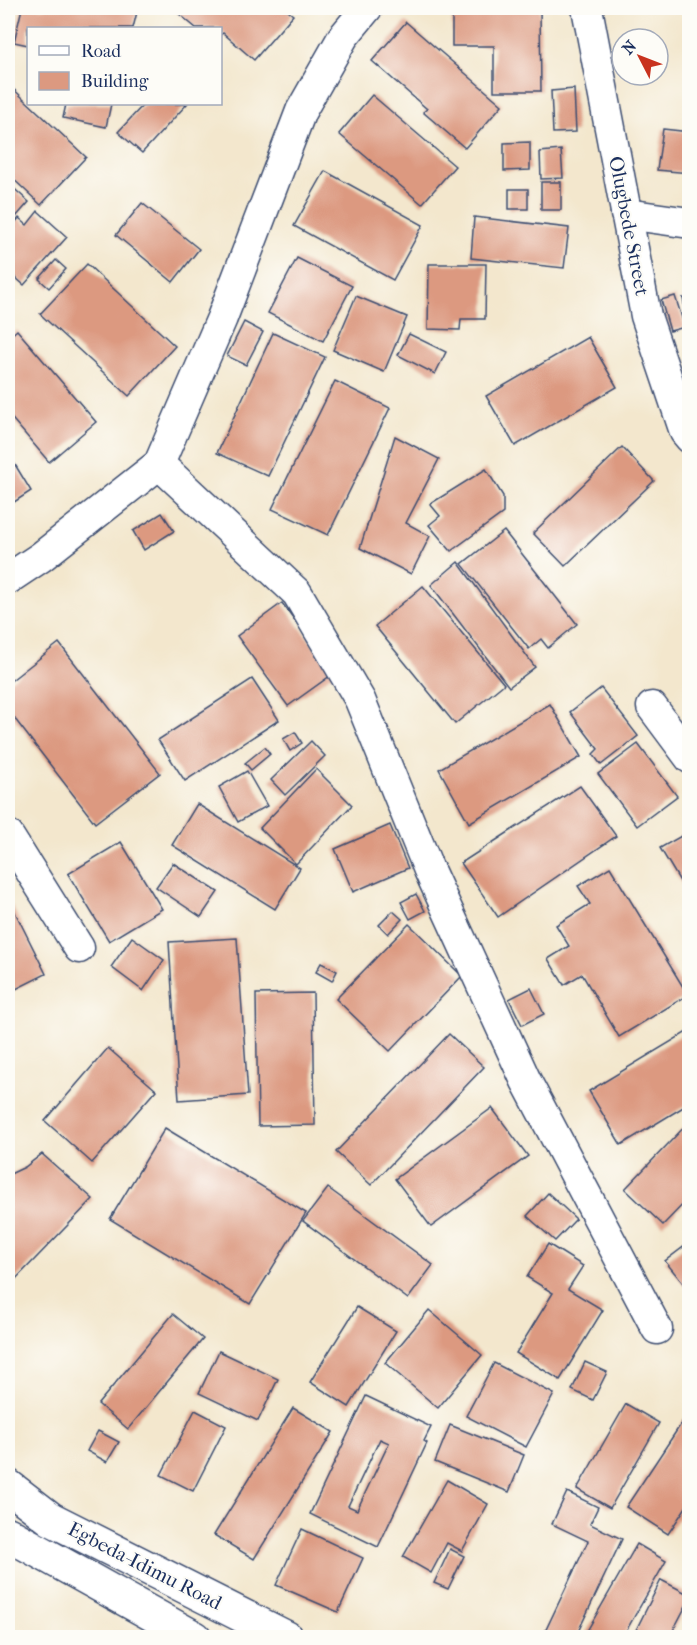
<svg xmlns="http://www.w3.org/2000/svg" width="697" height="1645" viewBox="0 0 697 1645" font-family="'IM FELL French Canon',serif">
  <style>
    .building { fill: #dc9980; fill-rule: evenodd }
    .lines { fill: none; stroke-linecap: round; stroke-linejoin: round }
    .minor-casing { stroke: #3b4b6f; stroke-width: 33 }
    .major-casing { stroke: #3b4b6f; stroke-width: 36 }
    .minor { stroke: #fff; stroke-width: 30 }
    .major { stroke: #fff; stroke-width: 33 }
    .labels { text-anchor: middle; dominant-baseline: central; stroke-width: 4.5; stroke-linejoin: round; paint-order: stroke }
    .street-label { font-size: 20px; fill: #1b2f5e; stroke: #fdfcf7 }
  </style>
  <rect width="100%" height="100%" fill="#fdfcf7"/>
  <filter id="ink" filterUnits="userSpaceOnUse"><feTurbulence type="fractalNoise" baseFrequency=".0167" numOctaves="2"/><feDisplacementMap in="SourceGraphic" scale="12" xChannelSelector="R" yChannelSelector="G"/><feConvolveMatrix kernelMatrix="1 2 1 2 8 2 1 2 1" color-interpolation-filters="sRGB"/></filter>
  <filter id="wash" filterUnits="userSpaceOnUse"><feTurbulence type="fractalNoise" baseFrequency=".008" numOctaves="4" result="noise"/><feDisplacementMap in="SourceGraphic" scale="24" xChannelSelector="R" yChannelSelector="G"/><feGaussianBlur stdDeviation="1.35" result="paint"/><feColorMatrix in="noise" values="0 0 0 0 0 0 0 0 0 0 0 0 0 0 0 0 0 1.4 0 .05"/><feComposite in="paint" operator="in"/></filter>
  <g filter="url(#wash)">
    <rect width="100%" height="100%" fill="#f3e7cd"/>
    <g id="blocks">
      <g class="building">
        <path d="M22 8H138L133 28H28V45L14 42Z"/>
        <path d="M172 8H284L293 15 254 60 223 33 220 35V28H196Z"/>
        <path d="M452 8H540L541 91H494V46H452Z"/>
        <path d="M406 22 502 105 465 148 423 112 427 109 372 61Z"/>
        <path d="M8 84 86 157 41 205 8 174Z"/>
        <path d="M574 89 576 132 553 133 551 91Z"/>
        <path d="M372 95 455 166 422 204 339 134Z"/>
        <path d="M66 104H111L106 127 63 118Z"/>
        <path d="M144 104H187L142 153 118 132Z"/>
        <path d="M663 129 690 132V173L657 170Z"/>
        <path d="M530 142V170L504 171V143Z"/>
        <path d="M561 150 563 178 541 179 540 152Z"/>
        <path d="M325 171 423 225 393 280 294 226Z"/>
        <rect x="541" y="182" width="20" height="28"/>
        <path d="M8 183 29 202 8 226Z"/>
        <rect x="509" y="189" width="19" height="20"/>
        <path d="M142 203 199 249 173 282 116 235Z"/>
        <path d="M38 211 67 237 24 285 8 271 10 267 8 265V231L19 218 27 225Z"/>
        <path d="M474 217 569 228 564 268 471 258Z"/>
        <path d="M297 258 352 286 323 341 268 313Z"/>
        <path d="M56 260 66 269 49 288 39 279Z"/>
        <path d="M87 264 175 346 129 396 40 314Z"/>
        <path d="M429 264H486L485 319H461L460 330 428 329Z"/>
        <path d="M356 296 407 317 384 372 333 350Z"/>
        <path d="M675 296 685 327 670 331 661 300Z"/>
        <path d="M683 298 690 299V320H687Z"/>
        <path d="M244 322 263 332 246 365 227 356Z"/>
        <path d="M17 330 96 422 49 462 8 414V338Z"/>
        <path d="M273 333 325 357 268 476 217 453Z"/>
        <path d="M409 334 446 352 435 374 398 355Z"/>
        <path d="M588 337 617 387 515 446 486 396Z"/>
        <path d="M335 381 390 408 328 535 272 509Z"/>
        <path d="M690 383V406L683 385Z"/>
        <path d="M395 436 439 459 406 523 430 536 411 574 360 548Z"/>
        <path d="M622 447 654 481 565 566 533 533Z"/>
        <path d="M8 453 31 491 8 506Z"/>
        <path d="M486 469 503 496V513L451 551 429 525 440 516 430 504Z"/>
        <path d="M162 513 174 531 144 550 133 531Z"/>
        <path d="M504 531 577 624 548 648 541 639 529 649 462 564Z"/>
        <path d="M458 562 535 667 509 687 431 585Z"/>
        <path d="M423 586 504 684 455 724 375 626Z"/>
        <path d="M282 603 334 673 288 706 237 636Z"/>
        <path d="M59 643 160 773 95 823 8 710V683Z"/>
        <path d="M252 679 279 720 185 781 158 740Z"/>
        <path d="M601 688 638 736 601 765 593 754 598 749 570 712Z"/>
        <path d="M550 704 581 757 469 823 439 769Z"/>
        <path d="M295 732 302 743 290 751 283 739Z"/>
        <path d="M311 741 325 756 285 795 271 780Z"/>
        <path d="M638 744 677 796 637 826 598 774Z"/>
        <path d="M265 747 270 754 251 770 245 763Z"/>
        <path d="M316 769 352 805 296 864 260 828Z"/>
        <path d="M247 771 267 806 238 822 219 787Z"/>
        <path d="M580 786 616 836 498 917 461 863Z"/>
        <path d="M197 804 300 868 275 909 172 845Z"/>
        <path d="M390 825 408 868 353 892 335 849Z"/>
        <path d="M690 831V898L660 848Z"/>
        <path d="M121 842 162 909 109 941 68 874Z"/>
        <path d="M173 863 218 892 201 917 156 887Z"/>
        <path d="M610 867 688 995 619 1037 582 974 564 985 548 959 569 946 556 925 590 904 578 886Z"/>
        <path d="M416 894 425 911 410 919 401 902Z"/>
        <path d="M12 906 46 974 8 993V908Z"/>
        <path d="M393 911 402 919 388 934 379 925Z"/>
        <path d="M409 924 462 976 390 1051 336 999Z"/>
        <path d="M132 937 164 960 143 991 111 967Z"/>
        <path d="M237 938 248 1095 179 1100 169 942Z"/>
        <path d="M321 963 337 971 332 981 316 972Z"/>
        <path d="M531 988 544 1014 522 1025 509 999Z"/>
        <path d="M313 993 315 1125 258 1126 256 994Z"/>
        <path d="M690 1030V1103L621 1145 589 1091Z"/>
        <path d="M449 1034 484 1067 371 1185 336 1152Z"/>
        <path d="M108 1048 156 1090 92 1163 45 1121Z"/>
        <path d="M492 1108 528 1156 431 1227 395 1179Z"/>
        <path d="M690 1121V1197L663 1225 625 1189Z"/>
        <path d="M165 1128 306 1213 250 1304 110 1219Z"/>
        <path d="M42 1154 93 1199 8 1287V1175L25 1167Z"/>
        <path d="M328 1188 433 1265 408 1299 303 1221Z"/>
        <path d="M548 1193 576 1219 555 1241 527 1216Z"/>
        <path d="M690 1242V1292L665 1261Z"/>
        <path d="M548 1244 583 1266 568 1289 603 1310 560 1380 516 1353 553 1293 527 1277Z"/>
        <path d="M357 1307 396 1331 349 1407 310 1382Z"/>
        <path d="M429 1310 482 1355 438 1408 385 1363Z"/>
        <path d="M173 1314 203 1339 128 1429 98 1404Z"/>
        <path d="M219 1351 278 1379 258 1421 199 1393Z"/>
        <path d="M585 1362 607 1372 593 1400 572 1390Z"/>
        <path d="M494 1363 554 1394 526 1447 466 1416Z"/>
        <path d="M366 1396 431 1427 424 1441 427 1443 378 1547 310 1514ZM380 1439 389 1443 357 1510 348 1506Z"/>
        <path d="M626 1404 659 1423 610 1508 577 1489Z"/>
        <path d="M293 1408 333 1432 254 1559 214 1535Z"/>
        <path d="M195 1410 226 1426 193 1491 161 1475Z"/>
        <path d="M687 1415 690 1416V1501L668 1534 626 1507Z"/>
        <path d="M450 1425 524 1455 509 1492 435 1462Z"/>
        <path d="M98 1431 119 1442 107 1462 87 1451Z"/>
        <path d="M447 1480 488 1504 462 1551 447 1543 431 1573 403 1557Z"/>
        <path d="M567 1492 598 1507 590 1524 622 1539 575 1638H542L588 1541 552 1524Z"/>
        <path d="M302 1529 363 1558 338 1612 276 1585Z"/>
        <path d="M637 1544 666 1561 622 1638H583Z"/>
        <path d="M450 1549 464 1556 448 1589 434 1583Z"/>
        <path d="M661 1580 690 1595V1598L669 1638H632Z"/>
      </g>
    </g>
  </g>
  <g filter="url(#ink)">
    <use href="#blocks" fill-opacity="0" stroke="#3b4b6f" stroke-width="1.5"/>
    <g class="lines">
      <defs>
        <g id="minor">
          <path d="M587 8 646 316 685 432 690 438"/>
          <path d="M626 214 690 223"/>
          <path d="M159 464 297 593 360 700 429 870 526 1081 657 1329"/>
          <path d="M8 579 41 557 159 464 222 318 301 111 343 37 367 8"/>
          <path d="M652 707 690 758"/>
          <path d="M8 835 79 948"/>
        </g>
        <g id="major">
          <path d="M8 1486 51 1519 287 1638"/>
          <path d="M8 1534 195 1638"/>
        </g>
      </defs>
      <use href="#minor" class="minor-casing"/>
      <use href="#major" class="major-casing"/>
      <use href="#minor" class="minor"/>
      <use href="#major" class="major"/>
    </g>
  </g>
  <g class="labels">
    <g class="street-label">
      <text transform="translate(629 226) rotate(79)">Olugbede Street</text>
      <text transform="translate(145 1566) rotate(27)">Egbeda-Idimu Road</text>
    </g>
  </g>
  <rect width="697" height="1645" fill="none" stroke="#fdfcf7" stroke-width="30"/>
  <rect x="27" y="27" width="195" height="78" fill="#fdfcf7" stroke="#a3aaba" stroke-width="1.5"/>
  <rect x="39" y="46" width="30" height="9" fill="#ffffff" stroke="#a3aaba" stroke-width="1.5"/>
  <text x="81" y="57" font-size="18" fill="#1b2f5e">Road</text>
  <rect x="39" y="72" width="30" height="18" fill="#dc9980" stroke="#a3aaba" stroke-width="1.5"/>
  <text x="81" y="87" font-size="18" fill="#1b2f5e">Building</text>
  <g transform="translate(640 57) rotate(312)"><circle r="28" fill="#fdfcf7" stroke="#a3aaba" stroke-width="1.5"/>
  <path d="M0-4.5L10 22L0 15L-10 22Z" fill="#c8321e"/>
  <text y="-9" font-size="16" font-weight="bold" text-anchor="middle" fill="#1b2f5e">N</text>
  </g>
</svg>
